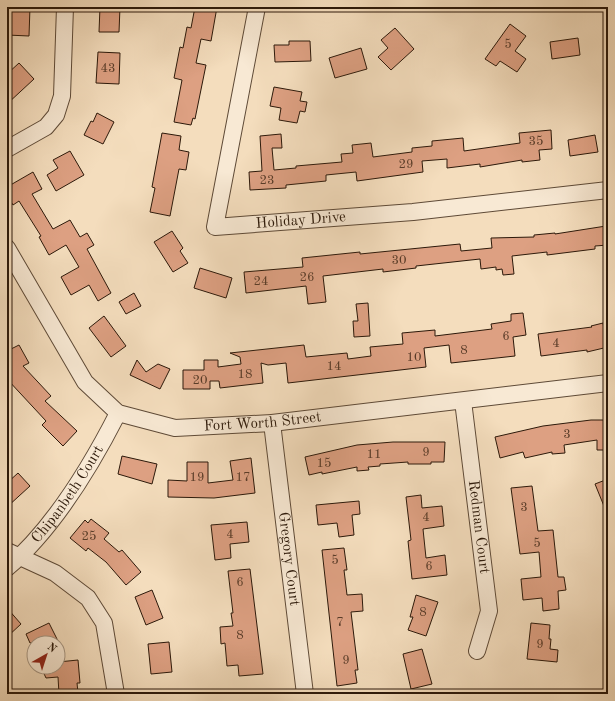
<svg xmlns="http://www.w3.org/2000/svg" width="615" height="701" viewBox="0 0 615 701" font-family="'Old Standard TT',serif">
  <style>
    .building { fill: #dda082; stroke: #2c190a }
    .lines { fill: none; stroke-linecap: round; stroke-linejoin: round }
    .minor-casing { stroke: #5e4a37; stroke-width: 18 }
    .minor { stroke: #f8e9d4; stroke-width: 16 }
    .labels { text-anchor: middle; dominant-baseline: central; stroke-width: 3; stroke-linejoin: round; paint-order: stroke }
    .number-label { font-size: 13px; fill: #583b28 }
    .street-label { font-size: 15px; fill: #2c190a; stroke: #f8e9d4 }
  </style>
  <rect width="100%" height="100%" fill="#f4ddbd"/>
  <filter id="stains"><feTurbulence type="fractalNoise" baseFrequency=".005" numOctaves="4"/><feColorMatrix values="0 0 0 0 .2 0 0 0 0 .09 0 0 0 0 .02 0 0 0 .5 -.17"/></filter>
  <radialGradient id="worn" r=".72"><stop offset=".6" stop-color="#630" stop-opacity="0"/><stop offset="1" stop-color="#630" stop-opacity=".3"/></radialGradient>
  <g class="building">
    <path d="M10 7H30L29 36 7 35V8Z"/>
    <path d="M100 7H120L119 32H99Z"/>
    <path d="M195 7H217L211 41 201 39 196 63 206 65 195 119 193 118 191 125 174 122 182 80 174 78 180 47 183 48 187 27 191 28Z"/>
    <path d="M510 24 526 36 515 51 526 59 517 72 500 61 496 66 485 59Z"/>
    <path d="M395 28 414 49 391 70 378 57 388 48 381 40Z"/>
    <path d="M578 38 580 55 552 59 550 42Z"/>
    <path d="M289 41H310L311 61 275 62 274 45H289Z"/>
    <path d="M361 48 367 69 335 78 329 58Z"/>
    <path d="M98 52 120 53 119 84 96 83Z"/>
    <path d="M19 63 34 79 7 104V74Z"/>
    <path d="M274 87 302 92 300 101 307 102 305 112 300 111 297 123 279 120 281 108 270 106Z"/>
    <path d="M97 113 114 122 103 144 84 135 91 121 93 122Z"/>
    <path d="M551 130 552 149 539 150 540 160 522 162V160L480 167V164L447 168V159L422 161 423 172 357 181 356 172 326 175V181L286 185V188L250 190 249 172 262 171 260 136 281 134 282 148H272L274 170 296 168V166L342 162 341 154 353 153 352 145 371 143 373 157 412 152V148L432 146V141L463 138 464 151 520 143 519 133Z"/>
    <path d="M162 133 181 136 179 150 189 152 186 170 179 169 170 216 150 212 155 188 152 187Z"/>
    <path d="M595 135 598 152 570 156 568 140Z"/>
    <path d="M70 151 84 175 56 191 47 175 58 168 53 160Z"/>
    <path d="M33 172 42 189 32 194 53 229 70 220 80 237 87 233 94 245 87 249 111 293 98 301 89 285 71 295 61 277 79 267 66 245 49 255 39 237 41 236 19 201 13 205 7 195V187Z"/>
    <path d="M606 226 608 245 595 246V249L547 255V252L512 256 514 274 503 275 502 269 496 270V267L481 269 480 259 416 266V268L383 272V269L323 276 326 302 308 304 306 286 246 293 244 272 303 267 302 258 360 252V254L460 244 461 251 492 248 491 238 534 237V235L555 233V234Z"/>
    <path d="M172 231 183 248 180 251 188 263 173 272 154 242Z"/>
    <path d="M200 268 232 278 226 298 194 288Z"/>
    <path d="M134 293 141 306 126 314 119 302Z"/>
    <path d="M368 303 370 336 354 337 353 321H358L356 304Z"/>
    <path d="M523 313 526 335 513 337 515 356 451 363 449 345 424 348 426 367 288 383 286 363 268 365 261 363 263 383 220 388 219 381H210V389H183V370H204V360H218V367L241 364 240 357 230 353 304 345 306 357 347 353 348 359 371 356 370 347 403 344 402 333 435 330V336L492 329 491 324 511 321V314Z"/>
    <path d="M104 316 126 346 111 357 89 328Z"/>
    <path d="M603 323 604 329 608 328V347L587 352V350L541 356 538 334 592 327 591 326Z"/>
    <path d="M19 345 29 363 23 366 51 396 45 401 77 431 63 446 42 425 46 421 7 379V351Z"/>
    <path d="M137 360 146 372 158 364 170 369 160 389 130 375Z"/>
    <path d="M591 420H608V450H597V440L564 445 565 453 552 454V452L525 458 523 452 500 458 495 437 543 426Z"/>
    <path d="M393 442H445L444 462H431V464H408V462L380 464V466L368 467 369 470 357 471V467L322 474V472L309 475 305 457 357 445Z"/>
    <path d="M122 456 157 464 152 484 118 474Z"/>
    <path d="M251 458 255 493 214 498 168 497V480L187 481V462H208V483L233 480 230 461Z"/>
    <path d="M18 473 30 486 7 507V483Z"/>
    <path d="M608 479V516L595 484Z"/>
    <path d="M532 486 538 531 553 530 558 577H564L566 590 558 591 559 609 543 611 542 598 523 600 521 579 541 577 539 552 520 554 511 488Z"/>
    <path d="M421 495 422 508 442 506 444 526 423 529 426 558 445 555 447 575 412 579 408 541 411 540 406 497Z"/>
    <path d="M359 501 360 514 352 515 354 535 339 537 337 523 318 525 316 505Z"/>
    <path d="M91 519 109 533 104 539 119 552 122 550 141 572 126 585 106 562 88 548 86 551 70 538 85 520 88 523Z"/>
    <path d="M247 522 249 542 230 544 231 558 215 560 211 525Z"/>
    <path d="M344 548 347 570H344L347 595 362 594 363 611 351 612 358 670H355L357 683 337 686 322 550Z"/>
    <path d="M250 569 263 674 239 676 238 665 227 666 225 643 221 644 220 627 233 626 231 613H233L228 571Z"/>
    <path d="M152 590 163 618 146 625 135 597Z"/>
    <path d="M416 595 438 602 426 636 408 630 413 617H410Z"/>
    <path d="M7 608 21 624 7 637Z"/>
    <path d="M49 623 59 643H30L26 634Z"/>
    <path d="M531 623 550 625 549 639H551L550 649 558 650 557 662 527 659Z"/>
    <path d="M169 642 172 672 151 674 148 644Z"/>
    <path d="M422 649 432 684 411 689 403 654Z"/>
    <path d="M78 660 80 683H77L78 693 59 694 58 677 46 678 41 667H58V662Z"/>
  </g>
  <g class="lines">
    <defs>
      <g id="minor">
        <path id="s1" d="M257 7 215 227 413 212 608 190"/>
        <path d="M7 149 46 127 56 115 62 96 65 7"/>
        <path id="s2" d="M7 248 85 382 118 413 175 428 272 423 608 383"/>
        <path id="s3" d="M463 401 489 611 477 651"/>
        <path id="s4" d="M272 423 305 694"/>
        <path d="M7 551 55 573 88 598 104 623 116 694"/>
        <path id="s5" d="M7 568C53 529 91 466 118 413"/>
      </g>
    </defs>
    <use href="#minor" class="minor-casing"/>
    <use href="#minor" class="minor"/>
  </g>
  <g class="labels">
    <g class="number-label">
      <text x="508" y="44">5</text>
      <text x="108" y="68">43</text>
      <text x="536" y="141">35</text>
      <text x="406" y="164">29</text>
      <text x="267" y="180">23</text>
      <text x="399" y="260">30</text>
      <text x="307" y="277">26</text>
      <text x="261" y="281">24</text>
      <text x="506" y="336">6</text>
      <text x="556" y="343">4</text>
      <text x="464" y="350">8</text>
      <text x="414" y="357">10</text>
      <text x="334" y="366">14</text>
      <text x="245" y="374">18</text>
      <text x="200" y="380">20</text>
      <text x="567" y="434">3</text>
      <text x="426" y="452">9</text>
      <text x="374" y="454">11</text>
      <text x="324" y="463">15</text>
      <text x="197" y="477">19</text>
      <text x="243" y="477">17</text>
      <text x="524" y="507">3</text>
      <text x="426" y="517">4</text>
      <text x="230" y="534">4</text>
      <text x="89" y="536">25</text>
      <text x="537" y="543">5</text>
      <text x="335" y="560">5</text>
      <text x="429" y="566">6</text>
      <text x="240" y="582">6</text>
      <text x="423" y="612">8</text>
      <text x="340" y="622">7</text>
      <text x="240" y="635">8</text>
      <text x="540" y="644">9</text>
      <text x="346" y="660">9</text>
    </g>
    <g class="street-label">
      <text stroke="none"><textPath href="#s1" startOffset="310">Holiday Drive</textPath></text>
      <text stroke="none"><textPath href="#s2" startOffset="347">Fort Worth Street</textPath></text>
      <text stroke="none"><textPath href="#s5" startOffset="96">Chipanbeth Court</textPath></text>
      <text stroke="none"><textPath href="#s3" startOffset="127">Redman Court</textPath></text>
      <text stroke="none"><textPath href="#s4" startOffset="137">Gregory Court</textPath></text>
    </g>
  </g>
  <rect width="615" height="701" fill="none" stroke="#f4ddbd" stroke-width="24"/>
  <rect x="8" y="8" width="599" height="685" fill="none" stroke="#2c190a" stroke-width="2"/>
  <rect x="12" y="12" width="591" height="677" fill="none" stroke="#2c190a"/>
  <g transform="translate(46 655) rotate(39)"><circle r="19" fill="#f8e9d4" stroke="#a69683"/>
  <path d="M0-3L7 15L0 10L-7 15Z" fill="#8f2418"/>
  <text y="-6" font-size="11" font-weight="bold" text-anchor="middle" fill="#2c190a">N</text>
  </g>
  <rect width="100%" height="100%" filter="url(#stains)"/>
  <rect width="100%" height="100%" fill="url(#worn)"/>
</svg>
